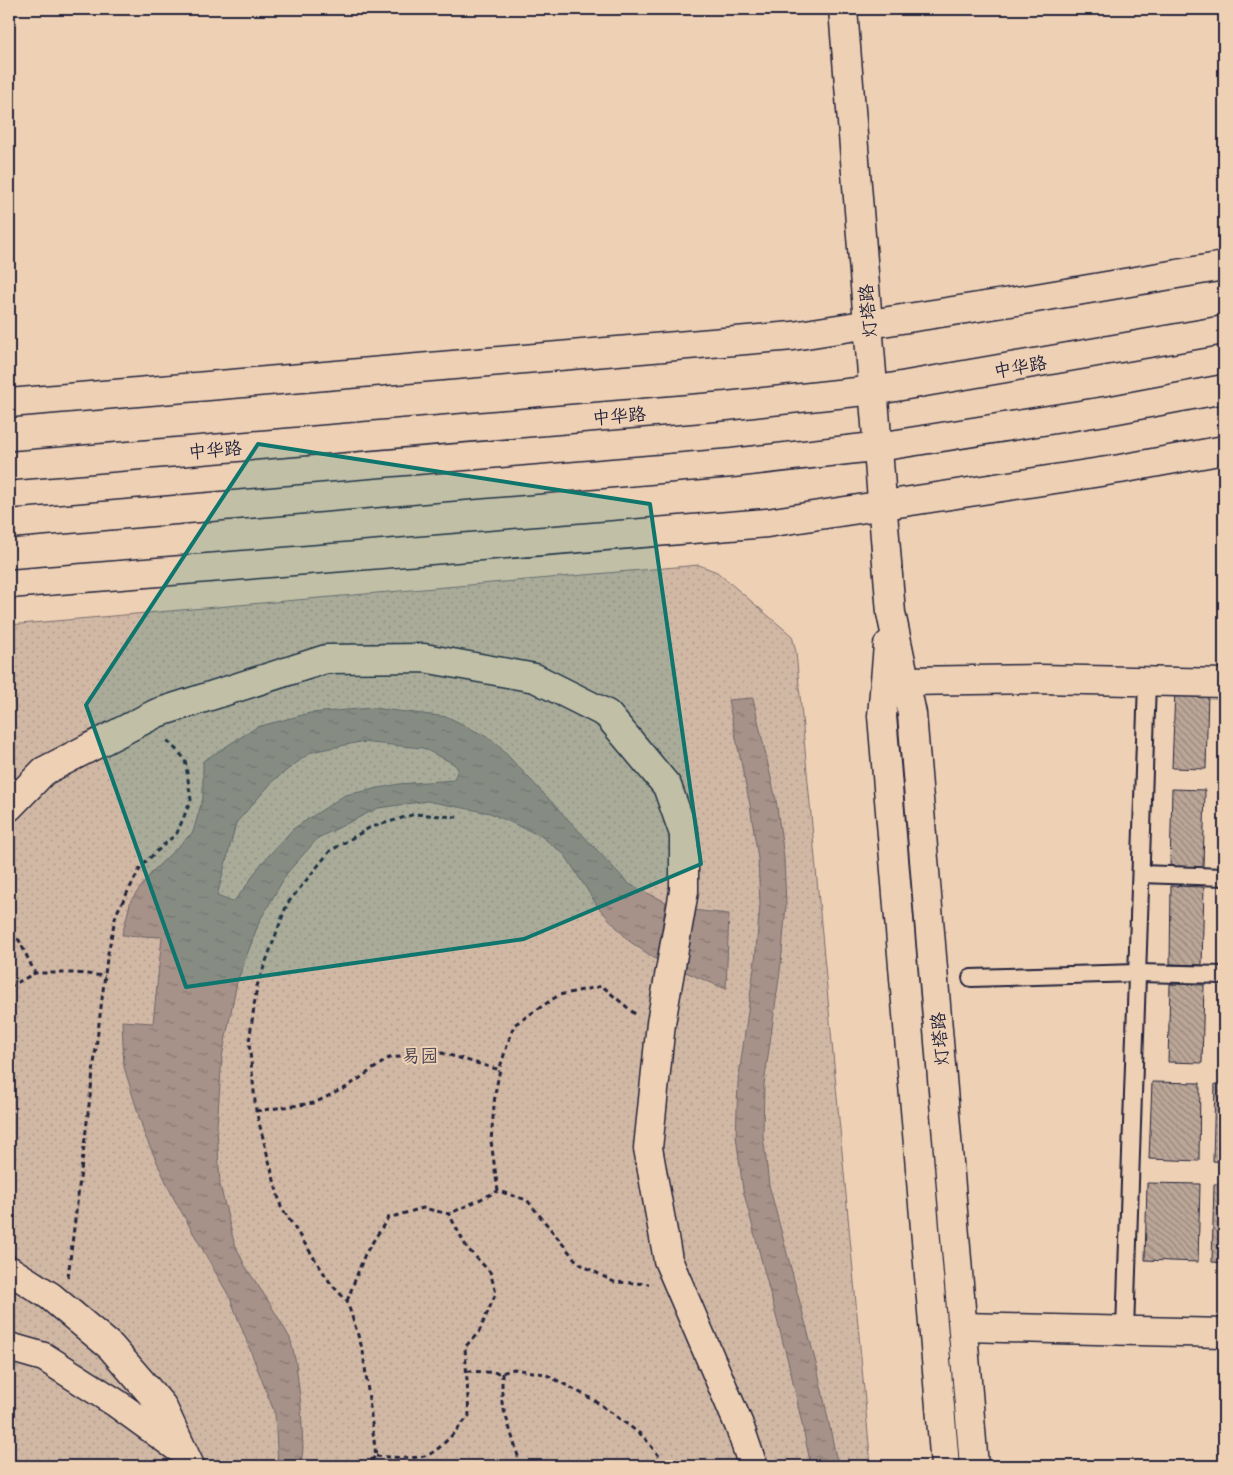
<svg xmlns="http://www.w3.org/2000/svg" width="1233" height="1475" viewBox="0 0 1233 1475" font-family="Mali,'LXGW WenKai TC',sans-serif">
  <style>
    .park { fill: url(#park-dots); stroke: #7a6d70 }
    .water { fill: url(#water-ripples); stroke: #71656a; fill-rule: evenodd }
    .building { fill: url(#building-back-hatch); stroke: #22223b }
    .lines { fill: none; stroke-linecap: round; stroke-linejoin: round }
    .lane-casing { stroke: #22223b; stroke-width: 20 }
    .street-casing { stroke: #22223b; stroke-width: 31 }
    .secondary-casing { stroke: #22223b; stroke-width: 31 }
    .highway-casing { stroke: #22223b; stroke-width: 31 }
    .path { stroke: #22223b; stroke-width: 3; stroke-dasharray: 5 4; stroke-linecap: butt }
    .lane { stroke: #eed1b5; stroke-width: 16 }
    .street { stroke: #eed1b5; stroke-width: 28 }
    .secondary { stroke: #eed1b5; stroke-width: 28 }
    .highway { stroke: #eed1b5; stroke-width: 28 }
    .marked { fill: #0f766e; fill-opacity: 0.2; stroke: #0f766e; stroke-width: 4; stroke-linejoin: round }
    .labels { text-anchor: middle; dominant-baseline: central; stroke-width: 4; stroke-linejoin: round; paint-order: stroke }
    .street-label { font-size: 18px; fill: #22223b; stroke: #eed1b5 }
    .park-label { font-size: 18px; fill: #454050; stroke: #eed1b5 }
  </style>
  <defs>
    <pattern id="park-dots" width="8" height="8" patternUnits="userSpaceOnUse" patternTransform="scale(1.25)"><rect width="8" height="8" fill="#d1b8a4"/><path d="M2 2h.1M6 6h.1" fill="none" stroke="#b39e8e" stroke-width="1.8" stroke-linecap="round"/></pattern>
    <pattern id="water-ripples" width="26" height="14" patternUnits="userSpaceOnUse" patternTransform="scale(1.25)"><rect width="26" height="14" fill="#a69289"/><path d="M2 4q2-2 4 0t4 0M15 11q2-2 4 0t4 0" fill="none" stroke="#877771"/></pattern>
    <pattern id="building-back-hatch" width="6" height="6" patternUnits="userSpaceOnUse" patternTransform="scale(1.25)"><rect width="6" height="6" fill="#bba697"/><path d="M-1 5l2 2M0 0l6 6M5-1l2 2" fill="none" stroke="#98877c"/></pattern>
  </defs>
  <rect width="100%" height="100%" fill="#eed1b5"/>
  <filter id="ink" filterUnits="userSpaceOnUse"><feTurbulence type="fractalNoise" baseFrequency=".02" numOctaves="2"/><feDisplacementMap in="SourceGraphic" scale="10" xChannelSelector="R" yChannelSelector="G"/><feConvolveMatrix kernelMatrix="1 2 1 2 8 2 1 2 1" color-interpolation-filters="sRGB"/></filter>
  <g filter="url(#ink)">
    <path class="park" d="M699 565 717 572 792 636 796 652 871 1466H9V625Z"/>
    <g class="water">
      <path d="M753 698 776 800 784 857 786 905 781 964 764 1085 763 1135 769 1185 817 1367 838 1466H811L791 1373 743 1190 736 1136 738 1082 755 961 760 904 758 859 750 805 728 700Z"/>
      <path d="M372 708 448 717 493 740 629 884 666 902 657 960 629 941 598 907 565 855 541 836 490 813 427 801 378 808 318 838 287 873 259 922 237 982 222 1057 217 1126 220 1185 234 1242 245 1266 269 1302 290 1338 296 1363 301 1406 303 1448 301 1466H278L275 1414 230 1298 173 1197 145 1136 124 1067 122 1021 153 1023 162 937 122 935 131 900 153 871 193 832 203 798V761L257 727 310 713ZM360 742 423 748 454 764 458 769 454 780 399 784 345 795 293 829 261 864 244 889 233 902 217 896 236 823 274 780 311 752Z"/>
      <path d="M692 910 729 914 726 989 683 971Z"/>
    </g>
    <g class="building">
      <path d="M1175 690 1208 691 1206 769 1172 768Z"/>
      <path d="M1172 789 1205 790 1203 868 1170 867Z"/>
      <path d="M1171 886 1204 887 1202 965 1170 964Z"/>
      <path d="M1170 984 1204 985 1202 1063 1168 1062Z"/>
      <path d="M1152 1082 1200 1083 1199 1161 1149 1159Z"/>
      <path d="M1215 1084H1224V1162L1213 1161Z"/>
      <path d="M1147 1183 1200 1184 1198 1262 1145 1260Z"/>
      <path d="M1214 1184 1224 1185V1263L1212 1262Z"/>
    </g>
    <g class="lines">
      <defs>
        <g id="lane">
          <path d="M1141 874 1224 877"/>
          <path d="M971 978 1138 973 1224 975"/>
          <path d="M1125 1330 1147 682"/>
        </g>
        <g id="street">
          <path d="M9 403 793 336 1036 298 1224 266"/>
          <path d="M9 584 767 523 1120 469 1224 450"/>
          <path d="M904 681 1040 679 1224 683"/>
          <path d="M9 807 44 771 157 713 326 659 424 658 535 678 607 714 667 786 684 834V891L661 1023 648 1148 668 1260 739 1425 753 1466"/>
          <path d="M9 1270 50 1296 111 1347 162 1406 190 1466"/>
          <path d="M963 1327 1224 1333"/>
          <path d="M9 1347 44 1357 116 1403 182 1451"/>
        </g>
        <g id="secondary">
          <path d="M843 9 891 613 912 714 974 1466"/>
          <path d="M888 645 882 716 945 1466"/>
        </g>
        <g id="highway">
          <path d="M9 466 726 406 884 389 1224 330"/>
          <path d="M9 524 732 463 891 445 1112 410 1224 389"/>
        </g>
      </defs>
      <use href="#lane" class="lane-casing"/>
      <use href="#street" class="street-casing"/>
      <use href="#secondary" class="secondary-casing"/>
      <use href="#highway" class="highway-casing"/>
      <g class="path">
        <path d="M9 935 19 940 35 973"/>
        <path d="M9 987 35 973H76L105 976"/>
        <path d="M635 1014 602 986 559 995 514 1025 501 1064 495 1094 491 1141 498 1191 527 1200 578 1263 614 1282 649 1284"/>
        <path d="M256 1111 314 1103 347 1087 389 1058 442 1053 500 1070"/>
        <path d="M68 1277 107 958 116 914 142 865 177 833 191 800 185 759 166 739"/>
        <path d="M347 1301 365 1254 388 1218 423 1208 449 1214 498 1191"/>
        <path d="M467 1371 502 1373 514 1369 545 1374 594 1400 643 1436 667 1466"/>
        <path d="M502 1373V1403L521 1466"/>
        <path d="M376 1456C388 1457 419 1460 430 1454 444 1446 458 1428 469 1416L465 1347 479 1332 496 1293 490 1272 467 1248 449 1214"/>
        <path d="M364 1466 376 1456 363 1351 347 1301 331 1284 281 1207 256 1111 249 1042 257 986 287 904 330 851 369 828 415 814 457 817"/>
      </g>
      <use href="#lane" class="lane"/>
      <use href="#street" class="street"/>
      <use href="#secondary" class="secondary"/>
      <use href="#highway" class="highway"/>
    </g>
  </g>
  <path class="marked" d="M258 444 650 504 701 864 524 939 186 987 86 705Z"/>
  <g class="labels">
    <g class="street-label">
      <text transform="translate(867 311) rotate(-95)">灯塔路</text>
      <text transform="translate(1020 366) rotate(-10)">中华路</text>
      <text transform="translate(619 415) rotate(-5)">中华路</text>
      <text transform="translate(215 449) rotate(-5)">中华路</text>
      <text transform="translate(939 1039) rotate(-95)">灯塔路</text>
    </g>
    <g class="park-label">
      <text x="420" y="1055">易园</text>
    </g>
  </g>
  <rect width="1233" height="1475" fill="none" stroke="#eed1b5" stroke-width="30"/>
  <rect x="15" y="15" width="1203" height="1445" fill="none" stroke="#22223b" stroke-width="2" filter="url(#ink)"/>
</svg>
